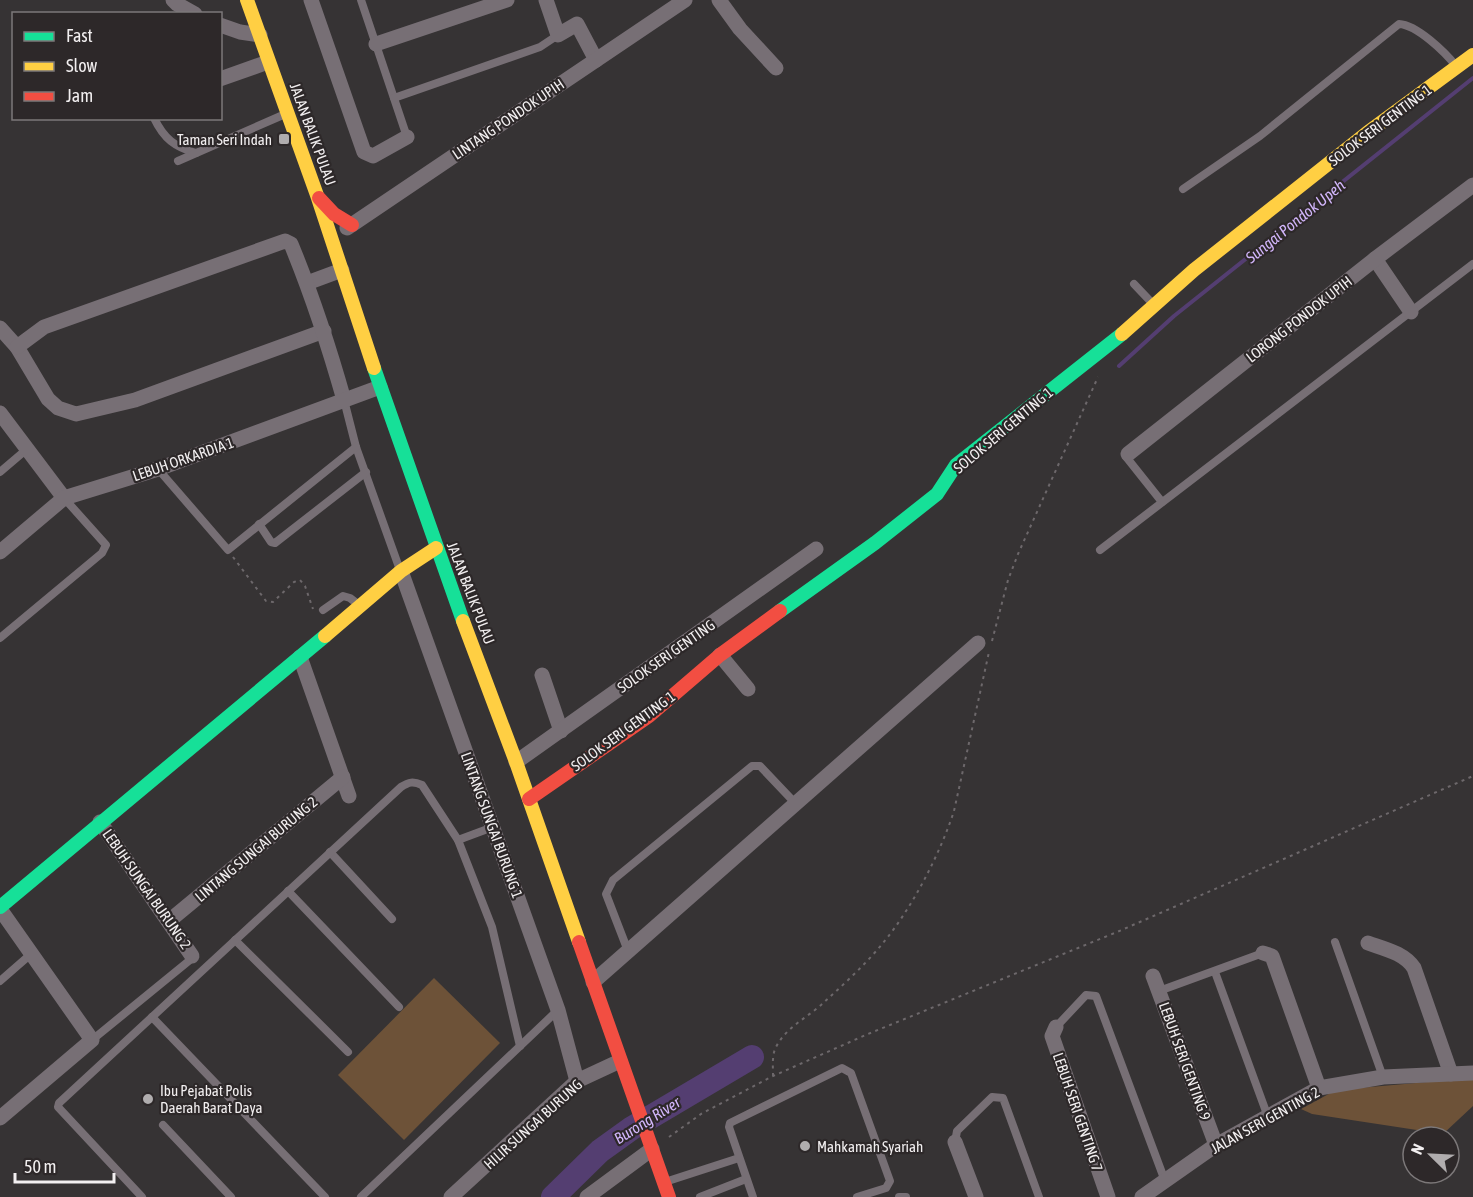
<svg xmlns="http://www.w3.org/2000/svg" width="1473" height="1197" viewBox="0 0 1473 1197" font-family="'Asap Condensed',sans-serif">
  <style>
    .green { fill: #6d5238 }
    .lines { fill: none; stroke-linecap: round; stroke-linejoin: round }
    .stream { stroke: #543e71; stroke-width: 4 }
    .river { stroke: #543e71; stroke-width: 24 }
    .path { stroke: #6d686b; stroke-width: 2; stroke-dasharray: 3 4.5; stroke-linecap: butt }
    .lane { stroke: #776f75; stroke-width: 8 }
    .street { stroke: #776f75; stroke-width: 15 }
    .fast { stroke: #16e098; stroke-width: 14 }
    .slow { stroke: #ffcf43; stroke-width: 14 }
    .jam { stroke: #f24e42; stroke-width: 14 }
    .poi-dot { fill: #b0adae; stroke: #2d2829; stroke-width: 2 }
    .labels { text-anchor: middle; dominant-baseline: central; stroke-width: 4.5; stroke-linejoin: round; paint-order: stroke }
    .street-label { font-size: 15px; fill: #f2eff0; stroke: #2d2829 }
    .poi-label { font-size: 15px; fill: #f2eff0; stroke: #2d2829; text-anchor: start }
    .water-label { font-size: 16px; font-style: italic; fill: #d2b6fb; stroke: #2d2829 }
  </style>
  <rect width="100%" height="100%" fill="#363334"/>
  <g class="green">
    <path d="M434 978 500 1043 404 1140 338 1075Z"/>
    <path d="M1473 1078V1106L1443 1134 1312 1114 1301 1109 1336 1090Z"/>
  </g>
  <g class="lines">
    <path class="stream" d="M1119 366 1174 316 1473 78"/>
    <path class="river" d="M553 1197 600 1151 632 1128 752 1057"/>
    <g class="path">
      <path d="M233 557 266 601 273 602 294 582 300 580 305 586 313 609"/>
      <path d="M992 641 1008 580 1018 554 1098 377"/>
      <path d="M773 1076C773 1067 772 1057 775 1049 785 1028 805 1019 821 1005 842 986 865 965 883 943 912 908 940 854 954 811L989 652"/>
      <path d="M669 1137 701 1114 773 1076 868 1034 1117 932 1473 776"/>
    </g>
    <g class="lane">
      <path d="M361 0 407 137"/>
      <path d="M394 98 540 47 558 35"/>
      <path d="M154 118C164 139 175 147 196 153"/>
      <path d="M178 161 283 115"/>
      <path d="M1183 189 1260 136 1399 24C1417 25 1445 52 1456 66"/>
      <path d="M1134 284 1153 304"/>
      <path d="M344 400 356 447 400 570"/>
      <path d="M1128 454 1127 458 1162 502"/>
      <path d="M158 469 228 550 356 447"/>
      <path d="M0 472 27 449"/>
      <path d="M259 524 271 542 275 543 366 472"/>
      <path d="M1100 550 1473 264"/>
      <path d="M323 610 343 596 350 598 359 605"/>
      <path d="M0 638 102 553 106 545 64 498"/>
      <path d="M458 840 493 827"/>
      <path d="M330 852 392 919"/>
      <path d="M288 891 399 1007"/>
      <path d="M235 940 348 1052"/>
      <path d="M1335 942 1383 1077"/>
      <path d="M628 951 606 894 613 880 752 766H760L796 804"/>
      <path d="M1215 972 1268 1117"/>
      <path d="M0 981 31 954"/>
      <path d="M1159 991 1263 953"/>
      <path d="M152 1017 325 1197"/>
      <path d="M1056 1027 1086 995 1096 996 1165 1181"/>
      <path d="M92 1040 190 960 192 956"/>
      <path d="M163 1125 231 1197"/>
      <path d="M955 1142 957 1131 992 1097 1003 1098 1039 1197"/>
      <path d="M668 1181 739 1158"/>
      <path d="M142 1197 58 1107 59 1103 401 787C409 782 413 781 422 785L458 840 492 927 520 1046"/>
      <path d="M361 1197 558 1010"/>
      <path d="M700 1197 746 1179"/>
      <path d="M753 1197 729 1127 730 1123 842 1068 851 1073 890 1181 886 1188 857 1197"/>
      <path d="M899 1197H906"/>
    </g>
    <g class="street">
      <path d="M173 0 177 4 195 14"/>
      <path d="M311 0 364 152 373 156 407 137"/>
      <path d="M546 0 558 35 577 24 596 60"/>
      <path d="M719 0 740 29 776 68"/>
      <path d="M220 25 240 32 260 35"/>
      <path d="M376 44 507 0"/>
      <path d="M220 79 268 62"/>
      <path d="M347 228 685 0"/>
      <path d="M1375 259 1411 312"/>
      <path d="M307 283 342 270"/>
      <path d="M0 328 17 347 48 399 58 408 76 414 135 400 324 331"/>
      <path d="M17 347 44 327 285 241 291 244C312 295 329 347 344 400"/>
      <path d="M0 413 64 498"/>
      <path d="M1128 454 1375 259 1473 185"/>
      <path d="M0 552 64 498 158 469 380 387"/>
      <path d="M401 571 558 1010 577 1081"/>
      <path d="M720 655 748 689"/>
      <path d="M300 657 349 796"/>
      <path d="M542 675 561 731"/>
      <path d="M516 762 816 549"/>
      <path d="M100 822 192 956"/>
      <path d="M0 909 92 1040 0 1118"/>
      <path d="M169 921 343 777"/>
      <path d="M1368 943C1385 949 1404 953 1414 968L1451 1074"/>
      <path d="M1263 953 1272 956 1319 1088"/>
      <path d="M1153 976 1216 1145"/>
      <path d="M593 982 978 643"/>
      <path d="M1056 1027 1052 1036 1108 1197"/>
      <path d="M955 1142 976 1197"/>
      <path d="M451 1197 577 1081 620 1061"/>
      <path d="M587 1197 652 1149"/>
      <path d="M1142 1197 1216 1145 1319 1088 1383 1077 1473 1073"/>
    </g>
    <g class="fast">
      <path d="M374 368 463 621"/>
      <path d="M780 611 875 543 937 494 956 465 1122 334"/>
      <path d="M0 907 325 636"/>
    </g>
    <g class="slow">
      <path d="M247 0 318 198 374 368"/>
      <path d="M1122 334 1194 270 1367 133 1473 55"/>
      <path d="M463 621 516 762 579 942"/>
      <path d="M325 636 401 571 436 548"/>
    </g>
    <g class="jam">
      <path d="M319 198 334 214 352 225"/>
      <path d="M529 799 649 716 720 655 780 611"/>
      <path d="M579 942 669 1197"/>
    </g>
  </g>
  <g class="poi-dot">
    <rect x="278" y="133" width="12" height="12" rx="3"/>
    <circle cx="148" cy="1099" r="6"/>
    <circle cx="805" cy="1146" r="6"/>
  </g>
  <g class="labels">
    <g class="street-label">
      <text transform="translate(508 119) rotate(-34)">LINTANG PONDOK UPIH</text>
      <text transform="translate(1380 125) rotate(-37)">SOLOK SERI GENTING 1</text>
      <text transform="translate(313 134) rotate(70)">JALAN BALIK PULAU</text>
      <text transform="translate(1299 319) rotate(-38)">LORONG PONDOK UPIH</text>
      <text transform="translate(1003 430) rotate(-40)">SOLOK SERI GENTING 1</text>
      <text transform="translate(183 459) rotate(-19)">LEBUH ORKARDIA 1</text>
      <text transform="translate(471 593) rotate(69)">JALAN BALIK PULAU</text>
      <text transform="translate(666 656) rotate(-35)">SOLOK SERI GENTING</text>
      <text transform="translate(623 731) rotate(-36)">SOLOK SERI GENTING 1</text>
      <text transform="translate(492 825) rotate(70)">LINTANG SUNGAI BURUNG 1</text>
      <text transform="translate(256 849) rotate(-40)">LINTANG SUNGAI BURUNG 2</text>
      <text transform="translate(147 889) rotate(55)">LEBUH SUNGAI BURUNG 2</text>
      <text transform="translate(1185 1061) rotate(70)">LEBUH SERI GENTING 9</text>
      <text transform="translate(1078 1112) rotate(71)">LEBUH SERI GENTING 7</text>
      <text transform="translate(1265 1120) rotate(-29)">JALAN SERI GENTING 2</text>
      <text transform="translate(533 1124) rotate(-42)">HILIR SUNGAI BURUNG</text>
    </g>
    <g class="poi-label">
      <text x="272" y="139" text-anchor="end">Taman Seri Indah</text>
      <text x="160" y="1090">Ibu Pejabat Polis<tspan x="160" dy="17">Daerah Barat Daya</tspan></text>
      <text x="817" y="1146">Mahkamah Syariah</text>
    </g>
    <g class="water-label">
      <text transform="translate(1295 221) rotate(-39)">Sungai Pondok Upeh</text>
      <text transform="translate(647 1120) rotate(-32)">Burong River</text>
    </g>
  </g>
  <rect x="12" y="12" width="210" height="108" fill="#2d2829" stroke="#7c7879" stroke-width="1.5"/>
  <rect x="24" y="32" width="30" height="9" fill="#16e098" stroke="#7c7879" stroke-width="1.5"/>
  <text x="66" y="42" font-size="18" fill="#f2eff0">Fast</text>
  <rect x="24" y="62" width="30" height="9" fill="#ffcf43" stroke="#7c7879" stroke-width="1.5"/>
  <text x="66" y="72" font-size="18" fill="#f2eff0">Slow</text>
  <rect x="24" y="92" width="30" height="9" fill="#f24e42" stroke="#7c7879" stroke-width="1.5"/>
  <text x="66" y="102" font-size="18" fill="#f2eff0">Jam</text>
  <g transform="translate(1431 1155) rotate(294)"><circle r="28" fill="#2d2829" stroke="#7c7879" stroke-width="1.5"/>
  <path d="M0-4.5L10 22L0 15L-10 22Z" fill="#b0adae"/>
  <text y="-9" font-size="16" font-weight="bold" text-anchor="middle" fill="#f2eff0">N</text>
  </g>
  <path d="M15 1173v9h99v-9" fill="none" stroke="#f2eff0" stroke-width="3"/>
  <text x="24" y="1173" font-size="18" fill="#f2eff0" stroke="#2d2829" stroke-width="4.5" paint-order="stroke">50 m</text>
</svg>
